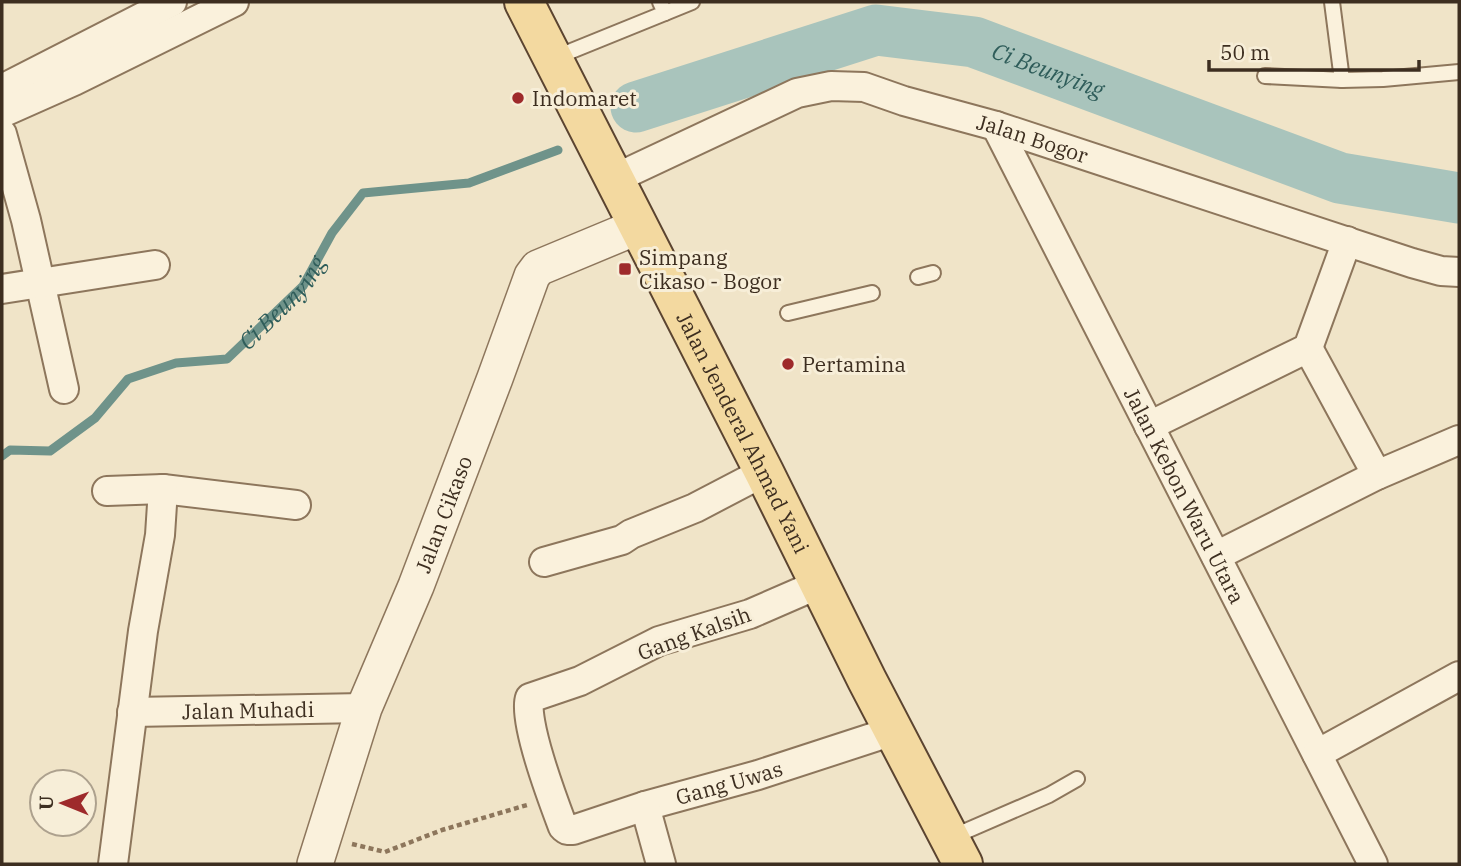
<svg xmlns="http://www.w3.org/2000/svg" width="1461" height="866" viewBox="0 0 1461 866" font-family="'IBM Plex Serif',serif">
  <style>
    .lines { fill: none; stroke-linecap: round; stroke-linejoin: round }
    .stream { stroke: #6f938a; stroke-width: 9 }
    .river { stroke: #a9c4bc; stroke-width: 51 }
    .service-casing { stroke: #8d765c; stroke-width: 18 }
    .minor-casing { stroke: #8d765c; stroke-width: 32 }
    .tertiary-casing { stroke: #8d765c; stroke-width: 38 }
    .primary-casing { stroke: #5b4430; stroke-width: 42 }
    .path { stroke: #8d765c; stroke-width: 4.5; stroke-dasharray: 5 3.5; stroke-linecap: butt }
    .service { stroke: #faf1dc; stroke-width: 14 }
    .minor { stroke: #faf1dc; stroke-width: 28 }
    .tertiary { stroke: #faf1dc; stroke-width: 35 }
    .primary { stroke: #f3d9a0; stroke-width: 38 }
    .poi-dot { fill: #9e2a2b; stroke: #f7eed8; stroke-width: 2.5 }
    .labels { text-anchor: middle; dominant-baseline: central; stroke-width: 6; stroke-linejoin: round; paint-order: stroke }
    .poi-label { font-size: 21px; fill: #3d2e20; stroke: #f7eed8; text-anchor: start }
    .street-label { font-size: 21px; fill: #3d2e20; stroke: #f7eed8 }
    .water-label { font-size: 23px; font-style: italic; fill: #2f5d5a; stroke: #f7eed8 }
  </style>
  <rect width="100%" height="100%" fill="#f0e4c8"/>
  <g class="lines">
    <path class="stream" id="s1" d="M2 456 10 450 50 451 95 418 128 379 176 363 227 359 303 286 332 233 363 193 469 183 558 150"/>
    <path class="river" id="s2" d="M636 107 876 30 974 42 1340 178 1459 198"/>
    <defs>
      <g id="service">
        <path d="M1332 2 1342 80"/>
        <path d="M665 13 692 2"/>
        <path d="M554 58 665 13 660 2"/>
        <path d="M1265 76 1342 80 1383 79 1459 72"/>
        <path d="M918 277 933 273"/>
        <path d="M788 313 872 293"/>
        <path d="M952 837 1049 795 1077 779"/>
      </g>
      <g id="minor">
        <path d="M2 89 172 2"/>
        <path d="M2 113 74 81 234 2"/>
        <path id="s3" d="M996 126 1373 864"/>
        <path d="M2 134 26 220 64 389"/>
        <path id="s4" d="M614 179 797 93 831 86 864 87 904 101 996 126 1412 263 1441 271 1459 272"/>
        <path d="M2 289 155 265"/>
        <path d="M1308 348 1377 475"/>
        <path d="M1149 426 1308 348 1347 241"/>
        <path d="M107 491 163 489 296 505"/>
        <path d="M1216 556 1377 475 1459 440"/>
        <path d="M544 562 622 540 631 534 695 508 764 472"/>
        <path id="s5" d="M819 584 750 614 659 641 580 681 530 698C522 719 554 803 563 827L567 830H573L645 806 758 775 893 731"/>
        <path id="s6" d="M132 712 364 708"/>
        <path d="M1317 754 1459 676"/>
        <path d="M645 806 661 864"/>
        <path d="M113 864 143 631 160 535 163 489"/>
      </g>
      <g id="tertiary">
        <path id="s7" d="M315 864 364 708 416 586 495 378 532 276 538 268 639 226"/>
      </g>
      <g id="primary">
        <path id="s8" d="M524 2 764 472 867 680 963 864"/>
      </g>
    </defs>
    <use href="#service" class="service-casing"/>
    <use href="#minor" class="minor-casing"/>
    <use href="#tertiary" class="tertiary-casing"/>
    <use href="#primary" class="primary-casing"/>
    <path class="path" d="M352 844 385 852 442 830 527 805"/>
    <use href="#service" class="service"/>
    <use href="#minor" class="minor"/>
    <use href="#tertiary" class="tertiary"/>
    <use href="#primary" class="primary"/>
  </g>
  <g class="poi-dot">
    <circle cx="518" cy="98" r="7"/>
    <rect x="618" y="262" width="14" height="14" rx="3.5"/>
    <circle cx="788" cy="364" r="7"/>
  </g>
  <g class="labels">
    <g class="poi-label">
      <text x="532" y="98">Indomaret</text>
      <text x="639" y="257">Simpang<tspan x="639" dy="24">Cikaso - Bogor</tspan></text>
      <text x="802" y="364">Pertamina</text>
    </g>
    <g class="street-label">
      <text stroke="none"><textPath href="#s4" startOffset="446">Jalan Bogor</textPath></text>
      <text stroke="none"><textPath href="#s8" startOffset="483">Jalan Jenderal Ahmad Yani</textPath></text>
      <text stroke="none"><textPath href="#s3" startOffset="415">Jalan Kebon Waru Utara</textPath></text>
      <text stroke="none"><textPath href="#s7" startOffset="373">Jalan Cikaso</textPath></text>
      <text transform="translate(694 633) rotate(-20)">Gang Kalsih</text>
      <text stroke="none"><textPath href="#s6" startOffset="116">Jalan Muhadi</textPath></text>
      <text stroke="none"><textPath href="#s5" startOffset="620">Gang Uwas</textPath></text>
    </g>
    <g class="water-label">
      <text stroke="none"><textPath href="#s2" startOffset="430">Ci Beunying</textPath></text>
      <text stroke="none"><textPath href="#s1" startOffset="338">Ci Beunying</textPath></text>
    </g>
  </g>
  <rect width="1461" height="866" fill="none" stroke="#3d2e20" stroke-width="7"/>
  <g transform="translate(63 803) rotate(271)"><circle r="33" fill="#f7eed8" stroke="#ada18e" stroke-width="2"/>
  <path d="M0-5L12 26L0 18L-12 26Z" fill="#9e2a2b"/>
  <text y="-10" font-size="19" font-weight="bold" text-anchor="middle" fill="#3d2e20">U</text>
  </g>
  <path d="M1209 60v10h210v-10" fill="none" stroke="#3d2e20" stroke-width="3.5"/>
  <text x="1220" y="60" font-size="21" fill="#3d2e20" stroke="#f7eed8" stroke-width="5" paint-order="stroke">50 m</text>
</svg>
